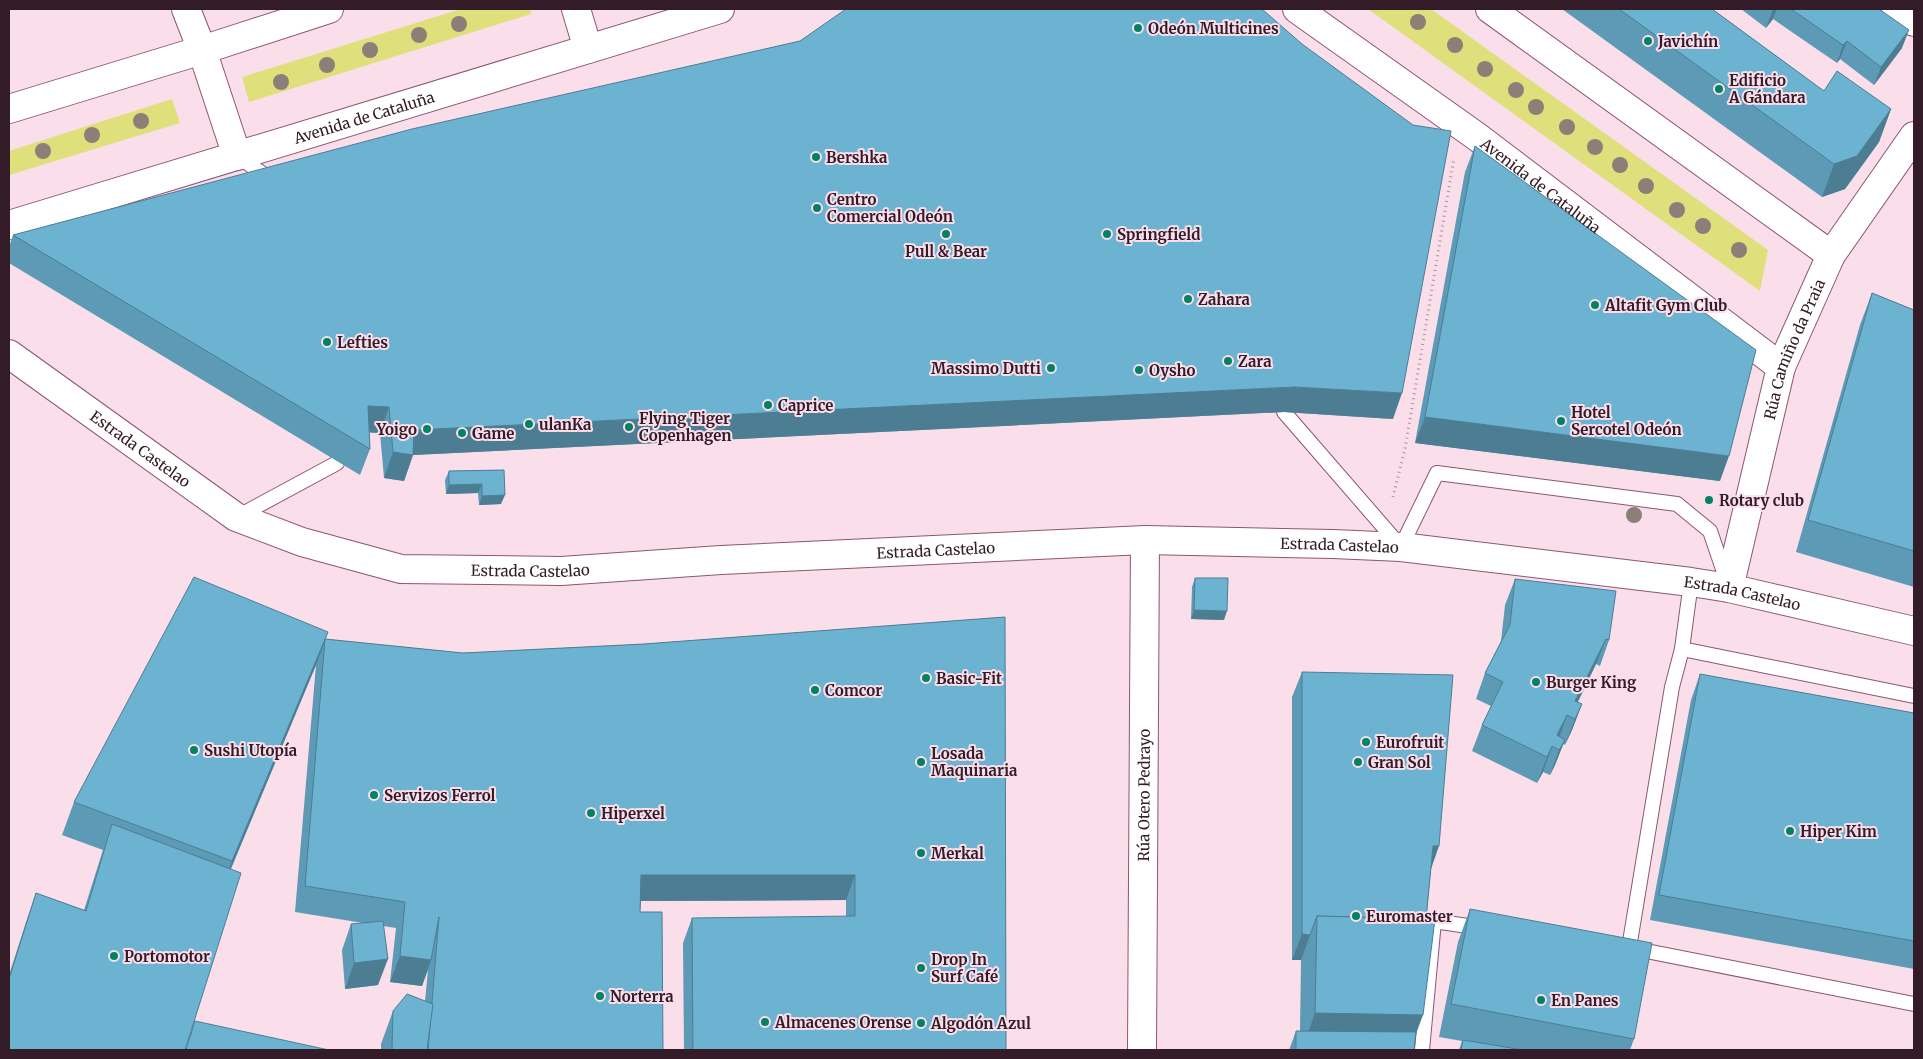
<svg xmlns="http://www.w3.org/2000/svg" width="1923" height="1059" viewBox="0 0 1923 1059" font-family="Merriweather,serif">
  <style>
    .green { fill: #dfdf7c }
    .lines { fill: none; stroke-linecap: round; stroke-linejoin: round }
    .service-casing { stroke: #8d5572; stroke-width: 16 }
    .minor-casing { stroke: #8d5572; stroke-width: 30 }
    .path { stroke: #aa909c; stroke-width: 3; stroke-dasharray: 1 4; stroke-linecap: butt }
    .service { stroke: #fff; stroke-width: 14 }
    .minor { stroke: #fff; stroke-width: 28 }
    .tree { fill: #8b7f78 }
    .wall { fill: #5d9ab5 }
    .shaded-wall { fill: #4c7d93 }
    .building { fill: #6cb3d2; stroke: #4c7d93 }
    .poi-dot { fill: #038263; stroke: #fadfeb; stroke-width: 2 }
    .labels { text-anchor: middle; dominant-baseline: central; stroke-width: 4; stroke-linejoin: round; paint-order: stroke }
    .poi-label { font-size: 15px; font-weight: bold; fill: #331b27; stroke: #fadfeb; text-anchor: start }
    .street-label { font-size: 15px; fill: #331b27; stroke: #fadfeb }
  </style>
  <rect width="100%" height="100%" fill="#fadfeb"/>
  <g class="green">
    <path d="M461 9H530L531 14 249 102 242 77Z"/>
    <path d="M1368 9H1431L1768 250 1760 291Z"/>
    <path d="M172 99 180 123 9 175V151Z"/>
  </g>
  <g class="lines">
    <defs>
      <g id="service">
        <path d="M237 156 266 176 272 175"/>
        <path d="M1284 412 1401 547 1437 473 1677 504 1710 531 1727 581"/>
        <path d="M237 517 337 463"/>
        <path d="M1682 649 1914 696"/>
        <path d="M1629 948 1672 687 1682 649 1691 582"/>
        <path d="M1631 948 1914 1004"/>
        <path d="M1422 1050 1434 921 1481 928"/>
      </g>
      <g id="minor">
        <path d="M186 9 202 50 237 156"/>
        <path d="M576 9 588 49"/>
        <path id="s1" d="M1297 9 1476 136 1781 367"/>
        <path d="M1490 9 1831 255"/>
        <path d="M1896 9 1914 22"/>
        <path d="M9 109 202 50 329 9"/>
        <path id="s2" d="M9 225 720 9"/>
        <path id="s3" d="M9 354 236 517 302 542 401 569 561 571 721 560 1145 540 1333 544 1401 547 1691 582 1729 588 1914 631"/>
        <path id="s4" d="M1729 588 1781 367 1831 255 1914 136"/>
        <path id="s5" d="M1142 1050 1145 540"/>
      </g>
    </defs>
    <use href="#service" class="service-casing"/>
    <use href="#minor" class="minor-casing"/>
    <path class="path" d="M1393 497 1405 449 1454 158"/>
    <use href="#service" class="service"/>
    <use href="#minor" class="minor"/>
  </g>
  <g class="tree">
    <circle cx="1418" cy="22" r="8"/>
    <circle cx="459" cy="24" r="8"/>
    <circle cx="419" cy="35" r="8"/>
    <circle cx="1455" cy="45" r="8"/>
    <circle cx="370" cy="50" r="8"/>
    <circle cx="327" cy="65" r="8"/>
    <circle cx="1485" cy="69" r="8"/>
    <circle cx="281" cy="82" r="8"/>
    <circle cx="1516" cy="90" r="8"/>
    <circle cx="1536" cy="107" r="8"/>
    <circle cx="141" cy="121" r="8"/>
    <circle cx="1567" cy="127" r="8"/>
    <circle cx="92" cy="135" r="8"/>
    <circle cx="1595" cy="147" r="8"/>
    <circle cx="43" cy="151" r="8"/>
    <circle cx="1620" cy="165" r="8"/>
    <circle cx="1646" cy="186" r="8"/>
    <circle cx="1677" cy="210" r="8"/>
    <circle cx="1703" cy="226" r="8"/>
    <circle cx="1739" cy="250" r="8"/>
    <circle cx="1634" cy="515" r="8"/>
  </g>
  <g class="wall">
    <path d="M1562 9H1712L1824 91 1891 109 1879 142 1845 189 1822 197Z"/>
    <path d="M1741 9H1879L1902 48 1874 85 1840 59 1837 63 1773 19 1766 28Z"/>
    <path d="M1475 146 1720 481 1415 443 1465 172Z"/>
    <path d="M13 235 1393 419 1284 412 413 455 404 481 384 478 380 433 369 432 370 449 360 475 9 263V247Z"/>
    <path d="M1872 293 1914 310V587L1796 552 1860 325Z"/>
    <path d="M504 470 501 504 479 505 478 493 446 494 445 480 449 471Z"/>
    <path d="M1195 578 1224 620 1191 619 1192 587Z"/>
    <path d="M1515 579 1609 640 1600 666 1596 664 1578 702 1582 704 1572 730 1565 745 1563 744 1555 765 1550 775 1543 772 1537 783 1472 751 1482 725 1491 706 1476 699 1485 673 1501 641 1505 605Z"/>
    <path d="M1005 617 1006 1050H684L683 943 692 918 846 917V900L641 901 640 912 663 1050H381V1044L393 1011 425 1001 428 970 422 986 390 982 396 928 383 926 378 985 345 989 342 950 351 924 363 923 295 912 316 665 231 869 9 1050V975L27 919 36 893 84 910 103 850 62 835 74 802 325 639 463 653 644 644Z"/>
    <path d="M1302 672 1431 869 1414 1050H1289L1296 1031H1300L1301 960H1292V697Z"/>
    <path d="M1700 674 1914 713V969L1650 920 1691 700Z"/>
    <path d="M1470 909 1634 1039 1630 1050H1459L1462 1041 1439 1037 1458 942Z"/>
  </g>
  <g class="shaded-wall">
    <path d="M1773 9H1777L1773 19 1766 28Z"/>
    <path d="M1909 30 1902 48 1874 85 1881 67Z"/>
    <path d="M1847 41 1840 59 1837 63 1843 45Z"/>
    <path d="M1891 109 1879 142 1845 189 1822 197 1834 164Z"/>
    <path d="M1294 387 1402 393 1393 419 1284 412 413 455 404 481 384 478 393 452 414 430Z"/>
    <path d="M368 406 389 407 380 433 358 432Z"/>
    <path d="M1425 417 1729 456 1720 481 1415 443Z"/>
    <path d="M482 484 478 493 446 494 449 485Z"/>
    <path d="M505 495 501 504 479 505 482 496Z"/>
    <path d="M1194 610 1227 611 1224 620 1191 619Z"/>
    <path d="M328 632 316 665 220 894 232 861Z"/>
    <path d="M1606 639 1596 664 1570 717 1575 701Z"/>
    <path d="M1582 704 1572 730 1565 745 1575 719Z"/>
    <path d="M1567 715 1558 741 1557 735Z"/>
    <path d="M1565 740 1555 765 1550 775 1559 750Z"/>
    <path d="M1552 746 1543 772 1537 783 1547 757Z"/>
    <path d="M1433 846H1439L1430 872Z"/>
    <path d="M641 875H855L846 900 632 901Z"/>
    <path d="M1302 934 1310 935 1301 960H1292Z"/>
    <path d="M400 956 431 960 422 986 390 982Z"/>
    <path d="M388 959 378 985 345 989 354 963Z"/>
    <path d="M1315 1013 1423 1015 1410 1050H1302Z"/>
  </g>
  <g class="building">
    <path d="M846 9H1262L1302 44 1413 125 1451 131 1402 393 1294 387 414 430 413 455 393 452 389 407 368 406 370 449 13 235 412 129 800 41Z"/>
    <path d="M1619 9H1712L1824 91 1837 71 1891 109 1857 156 1834 164Z"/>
    <path d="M1791 9H1879L1909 30 1881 67 1847 41 1843 45Z"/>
    <path d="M1475 146 1756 350 1729 456 1425 417Z"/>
    <path d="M1872 293 1914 310V551L1808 520Z"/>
    <path d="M504 470 505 495 482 496V484L449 485V471Z"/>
    <path d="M194 577 328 632 232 861 74 802Z"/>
    <path d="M1195 578H1228L1227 611 1194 610Z"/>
    <path d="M1515 579 1616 591 1609 640 1606 639 1575 701 1582 704 1575 719 1567 715 1557 735 1565 740 1559 750 1552 746 1547 757 1482 725 1503 682 1485 673 1510 625Z"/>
    <path d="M1005 617 1006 1050H693L692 918 855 916V875H641L640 912H662L663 1050H428L439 917 431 960 400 956 405 902 305 886 325 639 463 653 644 644Z"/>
    <path d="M1302 672 1453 675 1439 846H1433L1426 919 1317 916 1310 935 1302 934Z"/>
    <path d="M1700 674 1914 713V941L1659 895Z"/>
    <path d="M112 824 241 873 185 1050H9V979L36 893 86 911Z"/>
    <path d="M1470 909 1652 943 1634 1039 1451 1004Z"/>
    <path d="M1317 916 1435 919 1423 1015 1315 1013Z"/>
    <path d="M383 921 388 959 354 963 351 924Z"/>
    <path d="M407 994 433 1004 427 1050H392L393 1011Z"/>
    <path d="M195 1021 329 1050H186Z"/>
    <path d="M1296 1031 1416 1032 1414 1050H1296Z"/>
    <path d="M1463 1040 1523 1050H1461Z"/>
  </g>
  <g class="poi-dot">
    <circle cx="1138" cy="28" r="5"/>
    <circle cx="1648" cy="41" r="5"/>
    <circle cx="1719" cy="89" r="5"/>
    <circle cx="816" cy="157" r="5"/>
    <circle cx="817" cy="208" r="5"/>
    <circle cx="946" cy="234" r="5"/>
    <circle cx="1107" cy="234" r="5"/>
    <circle cx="1188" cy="299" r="5"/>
    <circle cx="1595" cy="305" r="5"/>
    <circle cx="327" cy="342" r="5"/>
    <circle cx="1228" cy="361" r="5"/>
    <circle cx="1051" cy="368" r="5"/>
    <circle cx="1139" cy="370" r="5"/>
    <circle cx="768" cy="405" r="5"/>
    <circle cx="1561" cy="421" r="5"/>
    <circle cx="529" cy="424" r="5"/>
    <circle cx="629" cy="427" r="5"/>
    <circle cx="427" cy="429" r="5"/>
    <circle cx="462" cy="433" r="5"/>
    <circle cx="1709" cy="500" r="5"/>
    <circle cx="926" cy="678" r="5"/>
    <circle cx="1536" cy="682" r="5"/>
    <circle cx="815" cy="690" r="5"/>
    <circle cx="1366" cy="742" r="5"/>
    <circle cx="194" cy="750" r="5"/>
    <circle cx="921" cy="762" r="5"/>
    <circle cx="1358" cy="762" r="5"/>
    <circle cx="374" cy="795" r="5"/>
    <circle cx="591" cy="813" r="5"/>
    <circle cx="1790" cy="831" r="5"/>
    <circle cx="921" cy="853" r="5"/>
    <circle cx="1356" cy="916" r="5"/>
    <circle cx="114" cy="956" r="5"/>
    <circle cx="921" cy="968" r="5"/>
    <circle cx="600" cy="996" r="5"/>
    <circle cx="1541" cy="1000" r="5"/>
    <circle cx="765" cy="1022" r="5"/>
    <circle cx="921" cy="1023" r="5"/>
  </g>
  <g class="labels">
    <g class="poi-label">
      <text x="1148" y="28">Odeón Multicines</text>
      <text x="1658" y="41">Javichín</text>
      <text x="1729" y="80">Edificio<tspan x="1729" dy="17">A Gándara</tspan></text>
      <text x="826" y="157">Bershka</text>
      <text x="827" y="199">Centro<tspan x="827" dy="17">Comercial Odeón</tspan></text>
      <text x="1117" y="234">Springfield</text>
      <text x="946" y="251" text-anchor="middle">Pull &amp; Bear</text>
      <text x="1198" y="299">Zahara</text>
      <text x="1605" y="305">Altafit Gym Club</text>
      <text x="337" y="342">Lefties</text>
      <text x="1238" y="361">Zara</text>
      <text x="1041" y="368" text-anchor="end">Massimo Dutti</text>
      <text x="1149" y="370">Oysho</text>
      <text x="778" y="405">Caprice</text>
      <text x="1571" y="412">Hotel<tspan x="1571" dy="17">Sercotel Odeón</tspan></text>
      <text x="639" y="418">Flying Tiger<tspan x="639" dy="17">Copenhagen</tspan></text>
      <text x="539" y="424">ulanKa</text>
      <text x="417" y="429" text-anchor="end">Yoigo</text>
      <text x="472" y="433">Game</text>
      <text x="1719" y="500">Rotary club</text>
      <text x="936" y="678">Basic-Fit</text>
      <text x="1546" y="682">Burger King</text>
      <text x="825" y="690">Comcor</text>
      <text x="1376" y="742">Eurofruit</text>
      <text x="204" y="750">Sushi Utopía</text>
      <text x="931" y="753">Losada<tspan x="931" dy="17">Maquinaria</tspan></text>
      <text x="1368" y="762">Gran Sol</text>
      <text x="384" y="795">Servizos Ferrol</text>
      <text x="601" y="813">Hiperxel</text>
      <text x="1800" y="831">Hiper Kim</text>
      <text x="931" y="853">Merkal</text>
      <text x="1366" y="916">Euromaster</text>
      <text x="124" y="956">Portomotor</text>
      <text x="931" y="959">Drop In<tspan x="931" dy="17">Surf Café</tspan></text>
      <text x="610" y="996">Norterra</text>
      <text x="1551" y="1000">En Panes</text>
      <text x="775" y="1022">Almacenes Orense</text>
      <text x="931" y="1023">Algodón Azul</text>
    </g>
    <g class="street-label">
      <text stroke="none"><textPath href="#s2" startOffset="371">Avenida de Cataluña</textPath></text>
      <text stroke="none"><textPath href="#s1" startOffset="301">Avenida de Cataluña</textPath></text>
      <text stroke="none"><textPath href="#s4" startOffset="248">Rúa Camiño da Praia</textPath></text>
      <text stroke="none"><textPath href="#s3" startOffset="162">Estrada Castelao</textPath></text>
      <text stroke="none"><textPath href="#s3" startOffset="1392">Estrada Castelao</textPath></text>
      <text stroke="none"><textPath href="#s3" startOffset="988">Estrada Castelao</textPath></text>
      <text stroke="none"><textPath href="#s3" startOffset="582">Estrada Castelao</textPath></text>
      <text stroke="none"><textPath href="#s3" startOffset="1798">Estrada Castelao</textPath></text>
      <text stroke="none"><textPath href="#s5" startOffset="255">Rúa Otero Pedrayo</textPath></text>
    </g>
  </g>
  <rect width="1923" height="1059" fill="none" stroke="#331b27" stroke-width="20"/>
</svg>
